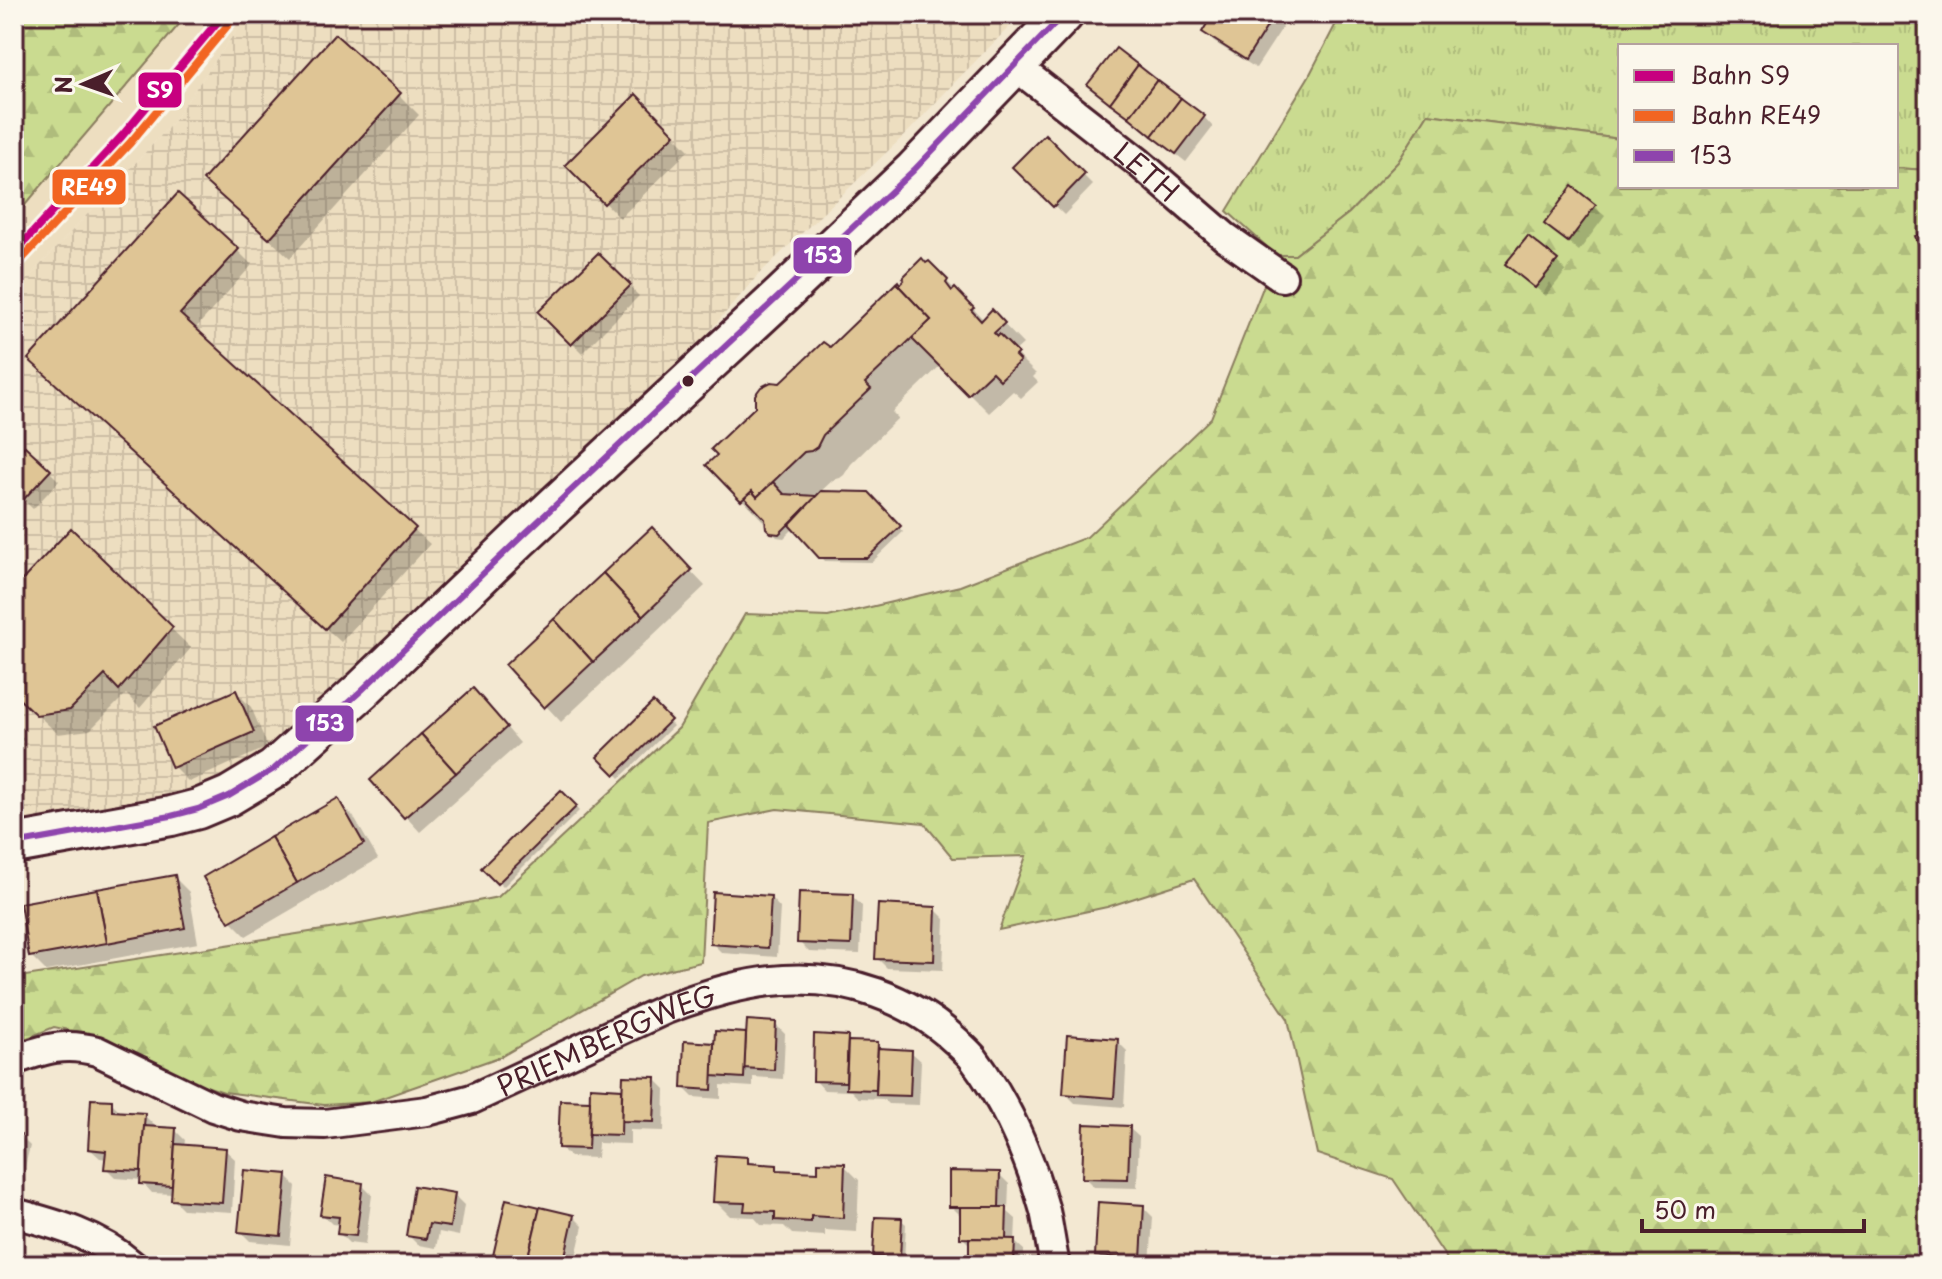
<svg xmlns="http://www.w3.org/2000/svg" width="1942" height="1279" viewBox="0 0 1942 1279" font-family="'Playpen Sans',sans-serif">
  <style>
    .built { fill: #eddec0 }
    .industrial { fill: url(#industrial-grid) }
    .grass { fill: url(#grass-tufts); stroke: #8a7d5e; stroke-width: 2 }
    .forest { fill: url(#forest-firs); stroke: #8a7d5e; stroke-width: 2 }
    .shadow { fill: #0003 }
    .building { fill: #dfc595; stroke: #4a1f2b; stroke-width: 2 }
    .lines { fill: none; stroke-linecap: round; stroke-linejoin: round }
    .street-casing { stroke: #4a1f2b; stroke-width: 34 }
    .secondary-casing { stroke: #4a1f2b; stroke-width: 44 }
    .street { stroke: #fbf7ec; stroke-width: 28 }
    .secondary { stroke: #fbf7ec; stroke-width: 38 }
    .bus-1-casing { stroke: #fbf7ec; stroke-width: 12 }
    .bus-1 { stroke: #8e44ad; stroke-width: 6 }
    .rail-1-casing { stroke: #fbf7ec; stroke-width: 14 }
    .rail-2-casing { stroke: #fbf7ec; stroke-width: 14 }
    .rail-1 { stroke: #c7007f; stroke-width: 8 }
    .rail-2 { stroke: #f26522; stroke-width: 8 }
    .bus-dot { fill: #4a1f2b; stroke: #fbf7ec; stroke-width: 3 }
    .labels { text-anchor: middle; dominant-baseline: central; stroke-width: 7; stroke-linejoin: round; paint-order: stroke }
    .street-label { font-size: 28px; fill: #4a1f2b; stroke: #fbf7ec }
    .line-badge { stroke: #fbf7ec; stroke-width: 3 }
    .badge-label { font-size: 22px; text-anchor: middle; font-weight: bold; fill: #fff }
  </style>
  <defs>
    <pattern id="industrial-grid" width="8" height="8" patternUnits="userSpaceOnUse" patternTransform="scale(2)"><rect width="8" height="8" fill="#eddec0"/><path d="M0 4h8M4 0v8" fill="none" stroke="#cdbea5"/></pattern>
    <pattern id="grass-tufts" width="24" height="20" patternUnits="userSpaceOnUse" patternTransform="scale(2)"><rect width="24" height="20" fill="#cadb90"/><path d="M3 7l-1-3M5 7V3M7 7l1-3M15 17l-1-3M17 17v-4M19 17l1-3" fill="none" stroke="#afbc7c"/></pattern>
    <pattern id="forest-firs" width="22" height="20" patternUnits="userSpaceOnUse" patternTransform="scale(2)"><rect width="22" height="20" fill="#cadb90"/><path d="M5 1l3.5 6h-7zM16 11l3.5 6h-7z" fill="#afbc7c"/></pattern>
  </defs>
  <rect width="100%" height="100%" fill="#f3e8d2"/>
  <filter id="ink" filterUnits="userSpaceOnUse"><feTurbulence type="fractalNoise" baseFrequency=".0125" numOctaves="2"/><feDisplacementMap in="SourceGraphic" scale="16" xChannelSelector="R" yChannelSelector="G"/><feConvolveMatrix kernelMatrix="1 2 1 2 8 2 1 2 1" color-interpolation-filters="sRGB"/></filter>
  <g filter="url(#ink)">
    <path class="built" d="M188 14H248L168 128 14 293V218Z"/>
    <path class="industrial" d="M248 14H1022L955 82 909 131 759 274 670 377 271 759 196 800 14 833V293L168 128Z"/>
    <path class="grass" d="M1341 14H1928V170L1896 168V46H1620V139L1428 114 1398 162 1349 213 1295 255H1276L1227 211 1309 76Z"/>
    <g class="forest">
      <path d="M14 14H188L14 218Z"/>
      <path d="M1428 114 1620 139V186H1896V168L1928 170V1265H1451L1393 1179 1317 1154 1288 1019 1194 879 1107 907 999 930 1026 856 953 858 924 823 777 809 708 823 701 962 641 976 502 1056 371 1102 324 1105 224 1092 178 1077 107 1038 54 1027 25 1039V976L355 925 498 897 679 728 745 614 828 617 960 586 1087 537 1211 418 1276 255H1295L1349 213 1398 162Z"/>
    </g>
    <g class="shadow">
      <path d="M1216 14H1272L1284 25 1256 68 1214 42 1204 32Z"/>
      <path d="M399 95 419 115 290 258 226 200Z"/>
      <path d="M1100 95 1204 117 1213 127 1186 162Z"/>
      <path d="M636 97 689 150 620 218 568 165Z"/>
      <path d="M1045 137 1093 185 1064 215 1015 167Z"/>
      <path d="M1572 189 1605 216 1579 251 1546 224Z"/>
      <path d="M237 250 252 265 194 330 430 544 341 642 46 374Z"/>
      <path d="M598 256 639 296 582 353 541 312Z"/>
      <path d="M1556 261 1566 271 1546 296 1518 274Z"/>
      <path d="M929 263 984 320 992 312 1023 344 1014 352 1036 374 1033 377 1038 382 1021 398 1013 391 989 413 941 365 892 412 898 418 851 464 844 475 840 478 833 480 819 493 868 494 903 532 872 562 825 561 794 528 784 538 777 537 767 527V525L709 465 780 385 830 350 898 288Z"/>
      <path d="M14 460 49 471 59 481 33 509 14 491Z"/>
      <path d="M71 531 191 648 140 708 126 694 90 730 58 734 14 693V592Z"/>
      <path d="M666 545 705 586 561 722 508 665Z"/>
      <path d="M236 692 251 707 268 747 189 782 174 767 157 727Z"/>
      <path d="M653 705 673 726 620 778 600 757Z"/>
      <path d="M488 706 520 743 420 832 372 780Z"/>
      <path d="M14 727 25 740 14 743Z"/>
      <path d="M561 792 579 811 503 887 484 868Z"/>
      <path d="M338 801 353 816 378 859 246 936 231 921 206 877Z"/>
      <path d="M174 877 189 892 198 943 46 971 31 956Z"/>
      <path d="M852 896 862 906 860 954 809 952 799 942Z"/>
      <path d="M771 898 780 908 777 957 722 953 712 943Z"/>
      <path d="M935 909 945 919 943 970 887 968 877 958Z"/>
      <path d="M775 1024 785 1034 783 1079 753 1077V1087L721 1085V1099L693 1097 684 1088 686 1043 716 1045 717 1033 748 1035Z"/>
      <path d="M847 1038 852 1043 877 1044 884 1051 911 1052 921 1061 919 1105 888 1104 883 1099 858 1098 851 1091 824 1090 815 1080Z"/>
      <path d="M1117 1041 1127 1051 1124 1107 1075 1103 1065 1093Z"/>
      <path d="M655 1079 665 1089 664 1131 630 1130V1144L598 1143 597 1158 570 1157 560 1147 592 1103V1090L624 1091Z"/>
      <path d="M111 1102 121 1112 144 1115 154 1125V1129L175 1130 185 1140 184 1147 225 1150 235 1159 232 1212 183 1209 173 1199 174 1194 152 1193 143 1183V1180L116 1178 106 1168 107 1159 100 1158 90 1149Z"/>
      <path d="M1129 1128 1139 1137 1137 1188 1094 1187 1084 1177Z"/>
      <path d="M14 1135 20 1136 30 1146 21 1183 14 1181Z"/>
      <path d="M747 1159 754 1166 776 1167 781 1172 820 1174 844 1165 859 1180 857 1232 825 1230V1236L792 1234 784 1226 761 1225 754 1217 730 1216 715 1201Z"/>
      <path d="M999 1174 1009 1184 1008 1212 1016 1219 1015 1242 1024 1250V1265H971V1246L962 1237V1217L951 1206Z"/>
      <path d="M286 1176 296 1186 290 1245 250 1241 240 1231Z"/>
      <path d="M362 1185 372 1195 365 1245 349 1243 339 1233 340 1225 332 1224 322 1214Z"/>
      <path d="M454 1195 464 1205 459 1236 439 1232 436 1248 418 1245 408 1235Z"/>
      <path d="M1143 1207 1153 1217 1150 1265H1106L1097 1255Z"/>
      <path d="M573 1216 583 1226 574 1265H499L494 1260Z"/>
      <path d="M901 1220 906 1224 904 1261 880 1260 875 1256Z"/>
    </g>
    <g class="building">
      <path d="M1213 14H1275L1246 60 1202 32Z"/>
      <path d="M335 34 401 93 269 239 203 180Z"/>
      <path d="M1116 48 1138 65 1110 103 1087 85Z"/>
      <path d="M1138 65 1157 80 1129 117 1110 103Z"/>
      <path d="M1157 80 1181 98 1152 136 1129 117Z"/>
      <path d="M636 94 675 134 604 204 565 165Z"/>
      <path d="M1181 98 1205 116 1176 154 1152 136Z"/>
      <path d="M1045 134 1085 174 1053 207 1012 167Z"/>
      <path d="M1572 186 1596 205 1568 242 1544 224Z"/>
      <path d="M178 193 239 249 180 314 416 528 325 629 28 359Z"/>
      <path d="M1928 231V268L1915 236Z"/>
      <path d="M1528 236 1558 260 1535 288 1505 264Z"/>
      <path d="M598 253 631 285 571 345 538 312Z"/>
      <path d="M922 258 926 263 929 261 948 280 946 283 952 291 955 288 974 308 971 310 981 321 992 309 1005 323 994 333 997 336 999 334 1018 353 1015 356 1020 361 1000 380 992 372 968 395 911 338 931 320 896 283 898 281 900 284 904 280 902 278Z"/>
      <path d="M896 283 931 320 865 383 871 389 823 435 817 447 811 451 804 452 757 497 752 491 741 501 706 465 717 455 711 449 755 407V395L761 387 771 382 780 383 823 342 830 347Z"/>
      <path d="M25 446 51 470 22 501 14 493V457Z"/>
      <path d="M773 482 784 494 817 496 779 534 771 533 766 528 765 519 745 498 752 491 757 497Z"/>
      <path d="M821 491 869 492 901 526 867 558H819L789 525Z"/>
      <path d="M652 527 692 570 643 616 603 573Z"/>
      <path d="M71 528 173 627 119 690 105 675 70 710 36 715 14 694V666L17 662 14 659V589Z"/>
      <path d="M603 573 643 616 593 662 554 619Z"/>
      <path d="M554 619 593 662 544 708 505 665Z"/>
      <path d="M473 688 507 727 456 773 421 734Z"/>
      <path d="M236 690 254 732 172 768 154 726Z"/>
      <path d="M653 702 671 720 615 775 597 757Z"/>
      <path d="M421 734 456 773 404 818 370 780Z"/>
      <path d="M561 790 577 806 497 884 481 868Z"/>
      <path d="M338 798 364 844 297 883 271 837Z"/>
      <path d="M271 837 297 883 229 922 203 877Z"/>
      <path d="M175 875 185 928 107 943 97 889Z"/>
      <path d="M97 889 107 943 29 957 20 903Z"/>
      <path d="M713 892 771 896 768 948 710 944Z"/>
      <path d="M799 892 853 894 851 945 797 943Z"/>
      <path d="M878 904 936 907 934 961 875 959Z"/>
      <path d="M747 1020 776 1022 774 1070 744 1068Z"/>
      <path d="M715 1031 746 1033 744 1078 712 1076Z"/>
      <path d="M814 1034 848 1036 846 1082 813 1081Z"/>
      <path d="M1067 1035 1118 1039 1114 1098 1063 1094Z"/>
      <path d="M684 1041 714 1043 712 1090 682 1088Z"/>
      <path d="M848 1041 878 1042 876 1090 846 1089Z"/>
      <path d="M878 1048 912 1050 910 1096 876 1095Z"/>
      <path d="M623 1076 656 1077 654 1122 621 1121Z"/>
      <path d="M590 1087 622 1089 621 1135 589 1134Z"/>
      <path d="M91 1099 112 1100V1111L145 1113 141 1171 104 1169 106 1151 88 1149Z"/>
      <path d="M560 1100 590 1101 588 1149 558 1148Z"/>
      <path d="M1084 1124 1130 1126 1128 1179 1082 1178Z"/>
      <path d="M144 1126 176 1128 172 1186 140 1184Z"/>
      <path d="M14 1133 21 1135 14 1165Z"/>
      <path d="M175 1144 226 1148 222 1203 171 1200Z"/>
      <path d="M716 1155 748 1157V1163L777 1165V1170L818 1172V1162L845 1163 843 1218 811 1216V1222L775 1220V1212L744 1211 745 1203 713 1202Z"/>
      <path d="M244 1170 287 1174 281 1236 238 1232Z"/>
      <path d="M949 1171 1000 1172 999 1207H949Z"/>
      <path d="M326 1177 363 1183 356 1236 337 1234 339 1217 320 1215Z"/>
      <path d="M414 1186 455 1193 450 1227 429 1224 426 1239 406 1236Z"/>
      <path d="M506 1199 540 1207 526 1265H513L492 1260Z"/>
      <path d="M1098 1202 1144 1205 1141 1259 1095 1256Z"/>
      <path d="M540 1207 574 1215 563 1265H526Z"/>
      <path d="M960 1207H1007L1006 1239 960 1238Z"/>
      <path d="M875 1217 902 1218 900 1258 873 1256Z"/>
      <path d="M969 1238 1015 1239 1014 1265H969Z"/>
    </g>
    <g class="lines">
      <defs>
        <g id="street">
          <path id="s1" d="M1014 65 1138 162 1225 237 1282 277"/>
          <path id="s2" d="M14 1060C45 1049 64 1042 97 1051L213 1107 241 1116 286 1123 325 1124 427 1111 472 1099 666 1009C704 995 744 982 784 980 847 976 910 998 956 1041 962 1047 968 1052 973 1058 1006 1102 1030 1158 1045 1211 1049 1229 1051 1247 1055 1265"/>
          <path d="M14 1213C56 1224 99 1236 132 1265"/>
        </g>
        <path id="secondary" d="M14 844 171 816 198 809 229 796 274 769 362 690 519 539 782 295 914 170 1064 14"/>
      </defs>
      <use href="#street" class="street-casing"/>
      <use href="#secondary" class="secondary-casing"/>
      <use href="#street" class="street"/>
      <use href="#secondary" class="secondary"/>
      <defs>
        <path id="bus-1" d="M14 844 171 816 198 809 229 796 274 769 362 690 519 539 914 170 1064 14"/>
      </defs>
      <use href="#bus-1" class="bus-1-casing"/>
      <use href="#bus-1" class="bus-1"/>
      <defs>
        <path id="rail-1" d="M14 253 122 136 224 14"/>
        <path id="rail-2" d="M21 260 130 143 232 20"/>
      </defs>
      <use href="#rail-1" class="rail-1-casing"/>
      <use href="#rail-2" class="rail-2-casing"/>
      <use href="#rail-1" class="rail-1"/>
      <use href="#rail-2" class="rail-2"/>
    </g>
  </g>
  <circle class="bus-dot" cx="688" cy="381" r="7"/>
  <g class="labels">
    <g class="street-label">
      <text stroke="none"><textPath href="#s1" startOffset="170">LETH</textPath></text>
      <text stroke="none"><textPath href="#s2" startOffset="624">PRIEMBERGWEG</textPath></text>
    </g>
  </g>
  <g class="line-badge">
    <rect x="137" y="71" width="46" height="38" rx="8" fill="#c7007f"/>
    <rect x="51" y="168" width="76" height="38" rx="8" fill="#f26522"/>
    <rect x="792" y="236" width="61" height="39" rx="8" fill="#8e44ad"/>
    <rect x="294" y="704" width="61" height="39" rx="8" fill="#8e44ad"/>
  </g>
  <g class="badge-label">
    <text x="160" y="98">S9</text>
    <text x="89" y="195">RE49</text>
    <text x="823" y="263">153</text>
    <text x="325" y="731">153</text>
  </g>
  <rect width="1942" height="1279" fill="none" stroke="#fbf7ec" stroke-width="48"/>
  <rect x="24" y="24" width="1894" height="1231" fill="none" stroke="#4a1f2b" stroke-width="3" filter="url(#ink)"/>
  <rect x="1618" y="44" width="280" height="144" fill="#fbf7ec" stroke="#b4a19f" stroke-width="2"/>
  <rect x="1634" y="70" width="40" height="12" fill="#c7007f" stroke="#b4a19f" stroke-width="2"/>
  <text x="1690" y="84" font-size="24" fill="#4a1f2b">Bahn S9</text>
  <rect x="1634" y="110" width="40" height="12" fill="#f26522" stroke="#b4a19f" stroke-width="2"/>
  <text x="1690" y="124" font-size="24" fill="#4a1f2b">Bahn RE49</text>
  <rect x="1634" y="150" width="40" height="12" fill="#8e44ad" stroke="#b4a19f" stroke-width="2"/>
  <text x="1690" y="164" font-size="24" fill="#4a1f2b">153</text>
  <g transform="translate(84 84) rotate(268)" stroke="#fbf7ec" stroke-width="6" paint-order="stroke">
  <path d="M0-6L14 30L0 20L-14 30Z" fill="#4a1f2b"/>
  <text y="-12" font-size="22" font-weight="bold" text-anchor="middle" fill="#4a1f2b">N</text>
  </g>
  <path d="M1642 1219v12h222v-12" fill="none" stroke="#4a1f2b" stroke-width="4"/>
  <text x="1654" y="1219" font-size="24" fill="#4a1f2b" stroke="#fbf7ec" stroke-width="6" paint-order="stroke">50 m</text>
</svg>
